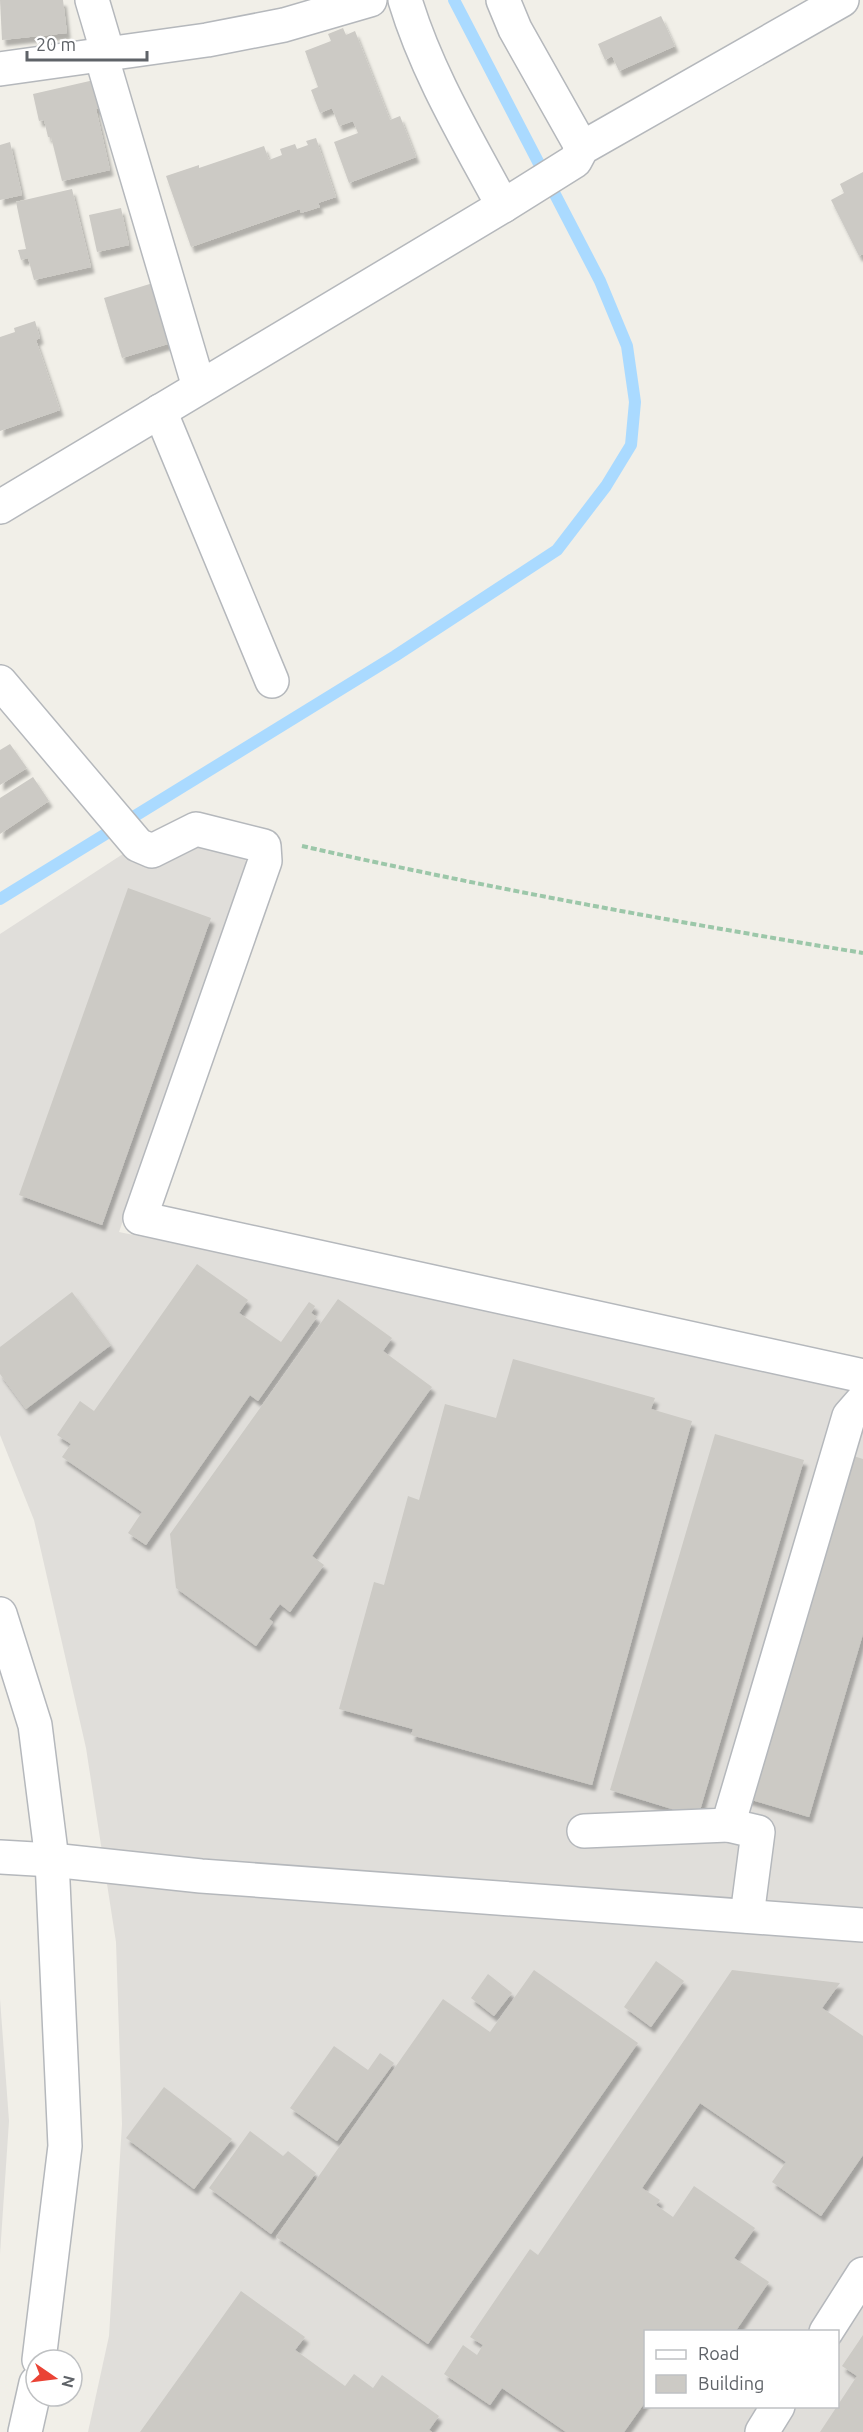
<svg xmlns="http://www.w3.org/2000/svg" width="863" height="2432" viewBox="0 0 863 2432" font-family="Ubuntu,sans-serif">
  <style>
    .industrial { fill: #e0deda; fill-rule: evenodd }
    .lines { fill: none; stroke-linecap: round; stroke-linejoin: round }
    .stream { stroke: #aadaff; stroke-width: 12 }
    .building { fill: #cccac5; filter: url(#shadow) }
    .minor-casing { stroke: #b5b8bc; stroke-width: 36 }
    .path { stroke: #9cc7a9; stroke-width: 4; stroke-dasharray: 6 3; stroke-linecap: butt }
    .minor { stroke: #fff; stroke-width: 33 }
  </style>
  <defs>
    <filter id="shadow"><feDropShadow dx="3.5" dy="6" stdDeviation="1.5" flood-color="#0004"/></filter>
  </defs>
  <rect width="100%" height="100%" fill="#f1efe8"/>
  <g class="industrial">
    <path d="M199 839 244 849 247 869 119 1232 648 1340 863 1389V2432H88L109 2336 122 2124 116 1942 86 1748 34 1520 0 1435V934L126 852ZM646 2332H838V2406H646Z"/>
    <path d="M0 1999 9 2121 0 2254Z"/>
  </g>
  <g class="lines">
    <path class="stream" d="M0 899 395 656 557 550 606 486 631 445 635 402 627 346 600 281 454 0"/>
  </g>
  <g class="building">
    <path d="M0 0H63L67 33 2 40Z"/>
    <path d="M661 16 675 46 619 71 612 56 605 60 598 44Z"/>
    <path d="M343 28 346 35 355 31 390 120 400 116 416 157 349 183 334 142 358 133 353 121 339 126 332 108 320 113 311 90 318 87 305 51 331 41 328 34Z"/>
    <path d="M94 80 101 108 96 109 110 170 62 181 51 137H48L44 120 39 121 33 94Z"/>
    <path d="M316 138 336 197 318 203 320 207 301 213 300 209 191 247 166 176 199 165V168L264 146 269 160 282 155 280 149 295 144 297 149 308 145 306 141Z"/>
    <path d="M10 142 22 195 0 200V145Z"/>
    <path d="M863 172V254L859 256 831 200 844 193 840 184Z"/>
    <path d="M72 189 91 267 34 280 28 258 21 260 18 250 26 249 16 202Z"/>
    <path d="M121 208 129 245 97 252 89 215Z"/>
    <path d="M153 283 171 343 122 358 104 298Z"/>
    <path d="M35 321 40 338 36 340 60 410 0 431V337L15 332 14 328Z"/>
    <path d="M10 744 27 768 0 785V750Z"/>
    <path d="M33 777 49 801 0 834V798Z"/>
    <path d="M128 888 211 918 102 1225 19 1195Z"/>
    <path d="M197 1264 248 1300 239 1313 281 1342 309 1302 315 1306 311 1313 317 1317 258 1401 250 1395 146 1545 128 1533 142 1512 62 1457 71 1444 57 1435 80 1401 94 1411Z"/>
    <path d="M72 1292 111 1345 26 1409 0 1374V1347Z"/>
    <path d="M338 1299 392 1338 383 1351 432 1387 312 1556 324 1565 290 1612 280 1604 269 1619 273 1622 256 1646 176 1588 170 1534Z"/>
    <path d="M513 1359 655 1398 651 1409 692 1421 592 1785 411 1735 413 1729 339 1709 374 1582 384 1585 408 1496 419 1500 445 1404 496 1418Z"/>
    <path d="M715 1434 804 1460 698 1817 610 1790Z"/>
    <path d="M847 1454 863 1459V1634L809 1817 745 1798Z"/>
    <path d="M656 1961 684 1981 651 2027 624 2007Z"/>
    <path d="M534 1970 638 2043 428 2344 276 2237 443 1999 490 2032Z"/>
    <path d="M732 1970 840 1983 822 2008 863 2036V2155L821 2216 772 2182 786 2162 700 2103 642 2188 660 2200 656 2205 673 2217 694 2186 755 2228 734 2258 769 2282 735 2332H646V2401L624 2432H566L502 2388 490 2405 444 2374 463 2345 477 2355 483 2345 470 2337 530 2249 538 2255Z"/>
    <path d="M488 1974 512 1993 494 2016 471 1998Z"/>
    <path d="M334 2046 368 2070 380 2053 394 2063 337 2141 290 2108Z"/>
    <path d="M164 2087 232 2139 194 2189 126 2138Z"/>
    <path d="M250 2131 283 2156 288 2151 316 2173 271 2234 209 2188Z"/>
    <path d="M241 2291 305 2337 295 2350 345 2386 354 2374 373 2388 382 2375 439 2416 429 2430 432 2432H140Z"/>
    <path d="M863 2335V2432H820L857 2376 842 2366Z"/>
  </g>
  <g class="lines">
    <defs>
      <g id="minor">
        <path d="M92 0 108 54"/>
        <path d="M405 0C427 73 467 139 503 206"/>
        <path d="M503 0 515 29 582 148"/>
        <path d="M101 55 199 387"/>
        <path d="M0 69 207 40 284 25 370 0"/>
        <path d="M160 411 272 681"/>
        <path d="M0 507 503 206 575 161 582 148 842 0"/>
        <path d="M0 682 138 845 152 851 196 829 264 846 265 861 140 1218 863 1376"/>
        <path d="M0 1614 35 1725 52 1860 65 2146 39 2360"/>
        <path d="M728 1825 758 1832 747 1916"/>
        <path d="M584 1831 728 1825 849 1416 863 1400"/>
        <path d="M0 1857 52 1860 201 1876 863 1925"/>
        <path d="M826 2332 863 2274"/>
        <path d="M25 2432 36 2383"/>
        <path d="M762 2432 778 2406"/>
      </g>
    </defs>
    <use href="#minor" class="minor-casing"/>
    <path class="path" d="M302 846C488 888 675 922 863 953"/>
    <use href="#minor" class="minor"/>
  </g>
  <rect x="644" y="2330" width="195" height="78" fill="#ffffff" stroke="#bfc1c3" stroke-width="1.5"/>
  <rect x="656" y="2350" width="30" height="9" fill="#ffffff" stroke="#bfc1c3" stroke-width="1.5"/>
  <text x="698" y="2360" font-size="18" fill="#5f6368">Road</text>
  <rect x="656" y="2375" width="30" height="18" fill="#cccac5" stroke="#bfc1c3" stroke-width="1.5"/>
  <text x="698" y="2390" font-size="18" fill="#5f6368">Building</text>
  <g transform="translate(54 2378) rotate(104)"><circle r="28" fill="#ffffff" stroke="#bfc1c3" stroke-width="1.5"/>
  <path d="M0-4.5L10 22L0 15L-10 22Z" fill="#ea4335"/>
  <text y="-9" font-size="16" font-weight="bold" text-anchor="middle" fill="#5f6368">N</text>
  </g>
  <path d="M27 51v9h120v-9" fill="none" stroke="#5f6368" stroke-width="3"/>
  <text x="36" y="51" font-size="18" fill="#5f6368" stroke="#ffffff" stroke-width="4.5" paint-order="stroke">20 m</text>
</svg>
